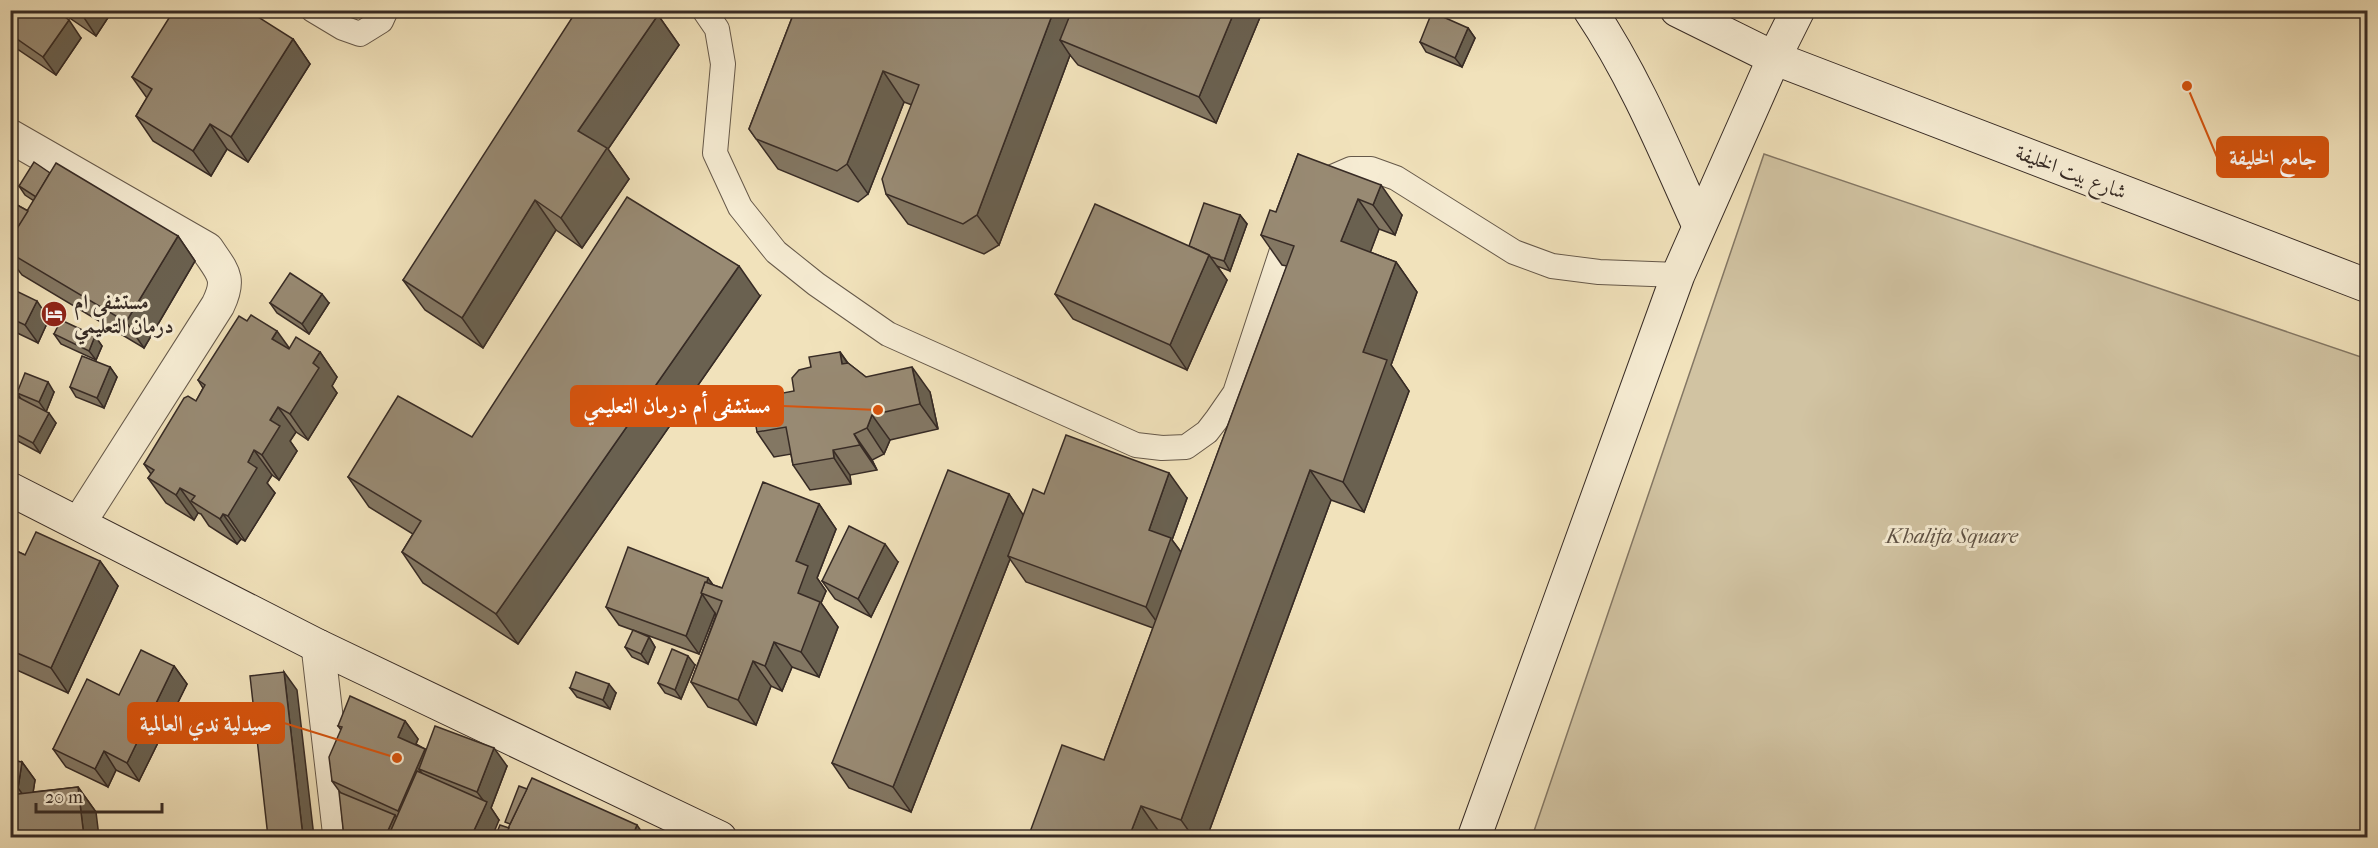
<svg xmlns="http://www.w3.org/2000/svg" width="2378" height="848" viewBox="0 0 2378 848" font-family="'IM FELL French Canon',Amiri,serif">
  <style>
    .green { fill: #d1c3a2; stroke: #847764; stroke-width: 1.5 }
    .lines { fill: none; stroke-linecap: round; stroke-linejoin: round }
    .lane-casing { stroke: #66594a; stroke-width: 26 }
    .street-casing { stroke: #66594a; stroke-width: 35 }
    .secondary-casing { stroke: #372b25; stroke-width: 35 }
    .lane { stroke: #f6ecd3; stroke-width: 24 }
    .street { stroke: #f6ecd3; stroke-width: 33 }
    .secondary { stroke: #f6ecd3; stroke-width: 33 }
    .wall { fill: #837763; stroke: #372b25; stroke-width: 1.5 }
    .shaded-wall { fill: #6a6150; stroke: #372b25; stroke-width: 1.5 }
    .building { fill: #988a73; stroke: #372b25; stroke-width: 1.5 }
    .labels { text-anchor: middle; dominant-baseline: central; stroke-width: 6; stroke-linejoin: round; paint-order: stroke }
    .street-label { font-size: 21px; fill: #372b25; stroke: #f6ecd3 }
    .poi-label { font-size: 21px; font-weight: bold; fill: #372b25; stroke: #f6ecd3; text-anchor: start }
    .park-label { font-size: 21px; font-style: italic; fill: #5e5144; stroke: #f6ecd3 }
    .leader { fill: none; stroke: #d6540e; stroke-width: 2 }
    .callout-dot { fill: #d6540e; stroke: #f6ecd3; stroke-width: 2 }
    .callout { fill: #d6540e; stroke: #d6540e; stroke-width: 2 }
    .callout-label { font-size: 22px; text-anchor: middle; font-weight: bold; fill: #fff }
  </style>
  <rect width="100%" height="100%" fill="#f1e2bb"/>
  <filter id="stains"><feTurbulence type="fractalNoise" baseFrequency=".00333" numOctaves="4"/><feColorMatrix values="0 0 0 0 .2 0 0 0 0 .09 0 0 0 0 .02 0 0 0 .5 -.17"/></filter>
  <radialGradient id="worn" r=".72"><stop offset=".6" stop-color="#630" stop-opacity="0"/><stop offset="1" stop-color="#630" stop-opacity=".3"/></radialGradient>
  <path class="green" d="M1764 154 2367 359V837H1532Z"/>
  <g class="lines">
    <defs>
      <g id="lane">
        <path d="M313 10 343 28 360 34 381 21 386 10"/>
        <path d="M704 10 717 29 723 64 715 153 740 207 776 252 816 284 888 334 1136 445 1162 448 1186 447 1207 432 1217 419 1235 393 1289 229"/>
        <path d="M1316 184 1351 169H1371L1396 178 1514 252 1552 266 1599 272 1678 275"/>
      </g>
      <g id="street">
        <path d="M10 136 207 249C223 273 231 278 218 305L79 523"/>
        <path d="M318 646 340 838"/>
      </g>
      <g id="secondary">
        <path d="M1590 10C1635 77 1666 153 1699 226"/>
        <path d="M1798 10 1774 58 2368 286"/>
        <path d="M10 489 318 646 720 838"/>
        <path d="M1474 838 1678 275 1774 58 1677 10"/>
      </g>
    </defs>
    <use href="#lane" class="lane-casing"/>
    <use href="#street" class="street-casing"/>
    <use href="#secondary" class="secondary-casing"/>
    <use href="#lane" class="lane"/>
    <use href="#street" class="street"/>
    <use href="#secondary" class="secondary"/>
  </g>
  <g class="wall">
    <path d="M10 10 81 38 56 75 10 44Z"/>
    <path d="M58 10H113L96 36Z"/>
    <path d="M795 10H1263L1216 123 1078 65 1070 55 999 245 984 254 908 224 886 194 912 105 904 102 868 194 858 202 778 169 749 129Z"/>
    <path d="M658 15 679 45 608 149 629 179 582 248 556 230 483 348 425 310 403 280Z"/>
    <path d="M1468 28 1475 38 1462 67 1426 52 1420 42Z"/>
    <path d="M293 39 310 64 248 162 227 149 211 176 153 141 136 116 147 98 132 77Z"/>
    <path d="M1298 154 1402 215 1395 235 1379 229 1370 252 1396 262 1417 292 1391 365 1409 391 1364 512 1331 500 1207 837H1166L1162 836V837H1034L1030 832 1104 760 1153 628 1026 582 1010 559 911 812 849 788 832 763 1009 494 1023 515 1044 494 1187 498 1172 540 1181 552 1287 266 1282 265 1261 235 1276 212Z"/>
    <path d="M50 173 178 236 195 261 144 348 22 275 10 259V201L28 211 34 201 25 195 19 186Z"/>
    <path d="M1240 215 1247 224 1230 271 1217 266 1227 280 1187 370 1073 319 1055 294 1189 246Z"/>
    <path d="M10 288 49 319 38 343 11 330 10 331Z"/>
    <path d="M760 296 518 644 423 583 402 552 413 534 369 507 348 477 472 437Z"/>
    <path d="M270 303H329L309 334 277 313Z"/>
    <path d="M54 334 95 336 102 346 96 360 61 344Z"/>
    <path d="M289 348 320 352 337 377 332 386 337 393 308 440 296 432 290 441 297 451 279 480 272 475 267 483 275 493 245 541 241 539 237 544 209 526 201 514 198 513 194 520 166 503 148 478 151 474 144 464 196 401 203 388 198 380Z"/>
    <path d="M840 352 848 363 866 377 930 392 938 429 890 440 884 454 872 460 877 470 850 475 851 484 810 490 793 465 791 454 774 457 757 432 794 391 811 367Z"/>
    <path d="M110 367 117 377 104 408 76 397 70 387Z"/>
    <path d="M54 392 46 412 56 423 40 453 10 437V393L21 399 17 393Z"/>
    <path d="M819 504 836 529 817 578 826 591 821 603 838 627 819 677 792 667 782 691 771 686 756 725 708 707 691 682 716 615 715 613 699 654 619 625 606 607 708 578 713 585 722 588Z"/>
    <path d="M10 548 25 555 100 561 118 586 68 693 10 667Z"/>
    <path d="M898 562 871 617 835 599 822 581Z"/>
    <path d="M649 637 655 647 648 664 632 657 625 647Z"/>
    <path d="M695 665 681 699 665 693 658 683Z"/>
    <path d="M174 666 187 684 139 781 116 770 108 787 66 767 53 749 119 695Z"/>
    <path d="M570 688 616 693 610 709 577 697Z"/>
    <path d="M405 721 418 739 416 744 425 749 426 750 507 766 491 808 499 820 344 837 340 792 332 781 341 730 338 726Z"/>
    <path d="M10 760 22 762 35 780 33 792 78 787 96 812 10 837Z"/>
  </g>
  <g class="shaded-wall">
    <path d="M79 10H113L96 36Z"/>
    <path d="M1054 10H1087L1060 40 1070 55 999 245 977 215Z"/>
    <path d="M1235 10H1263L1216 123 1199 97Z"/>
    <path d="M658 15 679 45 608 149 629 179 582 248 561 218 578 131Z"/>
    <path d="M69 20 81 38 56 75 43 57Z"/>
    <path d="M1468 28 1475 38 1462 67 1455 58Z"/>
    <path d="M293 39 310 64 248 162 231 137Z"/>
    <path d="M883 71 904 102 868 194 847 164Z"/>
    <path d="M210 124 227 149 211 176 193 151Z"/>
    <path d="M1381 185 1402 215 1395 235 1373 205Z"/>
    <path d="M1358 199 1379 229 1363 272 1341 241Z"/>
    <path d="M535 200 556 230 483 348 462 318Z"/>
    <path d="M1240 215 1247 224 1230 271 1224 261Z"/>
    <path d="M178 236 195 261 144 348 126 322Z"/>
    <path d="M1209 255 1227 280 1187 370 1170 345Z"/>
    <path d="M1396 262 1417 292 1391 365 1409 391 1364 512 1343 482 1363 352Z"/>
    <path d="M739 266 760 296 518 644 496 614Z"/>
    <path d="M322 294 329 303 309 334 302 324Z"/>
    <path d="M37 301 49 319 38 343 25 325Z"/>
    <path d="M277 331 295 356 272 339Z"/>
    <path d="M95 336 102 346 96 360 89 351Z"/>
    <path d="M320 352 337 377 332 386 337 393 308 440 290 414 313 363Z"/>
    <path d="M840 352 857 377 842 364Z"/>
    <path d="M110 367 117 377 104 408 97 398Z"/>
    <path d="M912 367 930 392 938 429 920 404Z"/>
    <path d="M48 382 54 392 46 412 39 402Z"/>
    <path d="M278 407 296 432 290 441 297 451 279 480 262 455 270 420Z"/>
    <path d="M49 413 56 423 40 453 33 443Z"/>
    <path d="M872 415 890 440 884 454 867 428Z"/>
    <path d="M854 434 872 460 877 470 860 445Z"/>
    <path d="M254 450 272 475 267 483 275 493 245 541 228 516 248 462Z"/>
    <path d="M833 450 850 475 851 484 834 458Z"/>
    <path d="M1310 470 1331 500 1207 837H1193L1181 820Z"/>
    <path d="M1169 473 1187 498 1172 540 1189 563 1164 632 1146 607 1149 530Z"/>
    <path d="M180 488 198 513 194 520 176 495Z"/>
    <path d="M1009 494 1026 519 1008 556 1010 559 911 812 893 787Z"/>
    <path d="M819 504 836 529 817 578 826 591 821 603 838 627 819 677 801 652 796 561Z"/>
    <path d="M223 514 241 539 237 544 220 519Z"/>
    <path d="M885 544 898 562 871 617 858 599Z"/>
    <path d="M100 561 118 586 68 693 51 668Z"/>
    <path d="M708 578 721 596 702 593Z"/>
    <path d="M702 594 715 613 699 654 686 636Z"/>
    <path d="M649 637 655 647 648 664 641 654Z"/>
    <path d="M774 642 792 667 782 691 765 666Z"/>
    <path d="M688 656 695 665 681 699 675 690Z"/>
    <path d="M753 661 771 686 756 725 738 700Z"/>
    <path d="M174 666 187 684 139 781 127 763Z"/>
    <path d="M284 672 297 690 314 837H303Z"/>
    <path d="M609 684 616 693 610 709 603 700Z"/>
    <path d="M405 721 418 739 411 755 398 737Z"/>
    <path d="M494 748 507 766 491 808 499 820 492 837H471L486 804 477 792Z"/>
    <path d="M425 749 438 767 419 769 430 785 411 829 398 811Z"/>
    <path d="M104 751 116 770 108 787 95 769Z"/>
    <path d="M22 762 35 780 31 806 18 788Z"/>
    <path d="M78 787 96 812 99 837H84Z"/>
    <path d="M1141 806 1162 836V837H1129Z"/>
    <path d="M395 815 407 833 405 837H385Z"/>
    <path d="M637 825 645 837H632Z"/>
  </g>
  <g class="building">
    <path d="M10 10H55L69 20 43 57 10 34Z"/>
    <path d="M174 10H247L293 39 231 137 210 124 193 151 136 116 152 89 132 77Z"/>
    <path d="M577 10H651L658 15 578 131 607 148 561 218 535 200 462 318 403 280Z"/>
    <path d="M795 10H1054L977 215 963 224 886 194 882 179 919 85 883 71 847 164 837 171 756 139 749 129Z"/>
    <path d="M1072 10H1235L1199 97 1060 40Z"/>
    <path d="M1432 12 1468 28 1455 58 1420 42Z"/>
    <path d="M1298 154 1381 185 1373 205 1358 199 1341 241 1396 262 1363 352 1387 360 1343 482 1310 470 1181 820 1141 806 1129 837H1046L1030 832 1062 745 1104 760 1294 246 1261 235 1270 210 1276 212Z"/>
    <path d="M34 162 50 173 36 197 19 186Z"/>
    <path d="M56 163 178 236 126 322 10 253V239Z"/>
    <path d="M627 197 739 266 496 614 402 552 421 521 348 477 398 396 472 437Z"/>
    <path d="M10 201 28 211 13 235 10 233Z"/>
    <path d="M1204 203 1240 215 1224 261 1211 257 1209 255 1189 246Z"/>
    <path d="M1095 204 1209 255 1170 345 1055 294Z"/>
    <path d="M290 273 322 294 302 324 270 303Z"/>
    <path d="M10 288 37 301 25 325 10 318Z"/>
    <path d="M251 315 277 331 272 339 289 349 296 337 320 352 313 363 319 368 290 414 278 407 270 420 280 426 262 455 254 450 248 462 257 468 228 516 223 514 220 519 191 501 195 496 180 488 176 495 148 478 154 470 144 464 184 398 188 396 196 401 205 385 198 380 239 316 247 321Z"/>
    <path d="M61 320 95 336 89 351 54 334Z"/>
    <path d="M840 352 842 364 848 363 866 377 912 367 920 404 872 415 867 428 854 434 860 445 833 450 834 458 793 465 786 427 757 432 751 399 794 391 792 378 799 370 811 367 809 357Z"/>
    <path d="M82 356 110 367 97 398 70 387Z"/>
    <path d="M25 373 48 382 39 402 17 393Z"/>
    <path d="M10 393 49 413 33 443 10 431Z"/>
    <path d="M1066 435 1169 473 1149 530 1171 538 1146 607 1008 556 1033 489 1044 494Z"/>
    <path d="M948 470 1009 494 893 787 832 763Z"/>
    <path d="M763 482 819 504 796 561 808 566 798 593 820 602 801 652 774 642 765 666 753 661 738 700 691 682 722 601 701 593 705 582 722 588Z"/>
    <path d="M849 526 885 544 858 599 822 581Z"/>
    <path d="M36 532 100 561 51 668 10 650V548L25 555Z"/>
    <path d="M628 547 708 578 707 582H705L701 593 702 594 686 636 606 607Z"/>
    <path d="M633 630 649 637 641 654 625 647Z"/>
    <path d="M672 649 688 656 675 690 658 683Z"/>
    <path d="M141 650 174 666 127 763 104 751 95 769 53 749 87 679 119 695Z"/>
    <path d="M284 672 303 837H268L250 676Z"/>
    <path d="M576 672 609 684 603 700 570 688Z"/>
    <path d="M350 696 405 721 398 737 425 749 398 811 332 781 329 757 342 727 338 726Z"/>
    <path d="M435 726 494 748 477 792 419 769Z"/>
    <path d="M10 760 22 762 18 788 10 787Z"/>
    <path d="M417 771 487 802 471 837H388Z"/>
    <path d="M532 778 637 825 632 837H504Z"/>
    <path d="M519 786 527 789 510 824 505 822Z"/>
    <path d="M78 787 84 837H10V795Z"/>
    <path d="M339 792 395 815 385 837H344Z"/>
    <path d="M500 825 509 828 504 837H495Z"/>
    <path d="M1357 834 1366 837H1355Z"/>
  </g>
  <defs>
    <symbol id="hotel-disc" viewBox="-11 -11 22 22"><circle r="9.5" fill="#8f2418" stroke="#f6ecd3"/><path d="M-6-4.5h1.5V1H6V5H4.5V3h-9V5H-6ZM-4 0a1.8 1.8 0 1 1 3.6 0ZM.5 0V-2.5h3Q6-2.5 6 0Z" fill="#fff"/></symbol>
  </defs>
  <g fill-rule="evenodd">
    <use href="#hotel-disc" x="39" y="299" width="30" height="30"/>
  </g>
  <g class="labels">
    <g class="street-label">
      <text transform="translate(2071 172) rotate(21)">شارع بيت الخليفة</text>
    </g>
    <g class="poi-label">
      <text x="74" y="302">مستشفى ام<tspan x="74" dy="24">درمان التعليمي</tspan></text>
    </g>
    <g class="park-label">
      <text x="1952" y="536">Khalifa Square</text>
    </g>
  </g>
  <path class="leader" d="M2187 86L2217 157M878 410L783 406M397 758L284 723"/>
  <g class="callout-dot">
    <circle cx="2187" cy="86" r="6"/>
    <circle cx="878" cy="410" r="6"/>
    <circle cx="397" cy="758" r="6"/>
  </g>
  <g class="callout">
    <rect x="2217" y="137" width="111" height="40" rx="6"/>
    <rect x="571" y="386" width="212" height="40" rx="6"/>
    <rect x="128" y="703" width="156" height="40" rx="6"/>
  </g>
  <g class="callout-label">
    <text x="2273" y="165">جامع الخليفة</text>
    <text x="677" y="413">مستشفى أم درمان التعليمي</text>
    <text x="206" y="731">صيدلية ندي العالمية</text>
  </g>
  <rect width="2378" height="848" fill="none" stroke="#f1e2bb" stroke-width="36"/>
  <rect x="12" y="12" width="2354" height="824" fill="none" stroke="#372b25" stroke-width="3"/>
  <rect x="18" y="18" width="2342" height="812" fill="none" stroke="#372b25" stroke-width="1.5"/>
  <path d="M36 803v9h126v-9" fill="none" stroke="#372b25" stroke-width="3"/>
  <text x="45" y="803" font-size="18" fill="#372b25" stroke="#f6ecd3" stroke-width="4.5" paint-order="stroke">20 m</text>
  <rect width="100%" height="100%" filter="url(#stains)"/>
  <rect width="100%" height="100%" fill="url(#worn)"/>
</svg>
